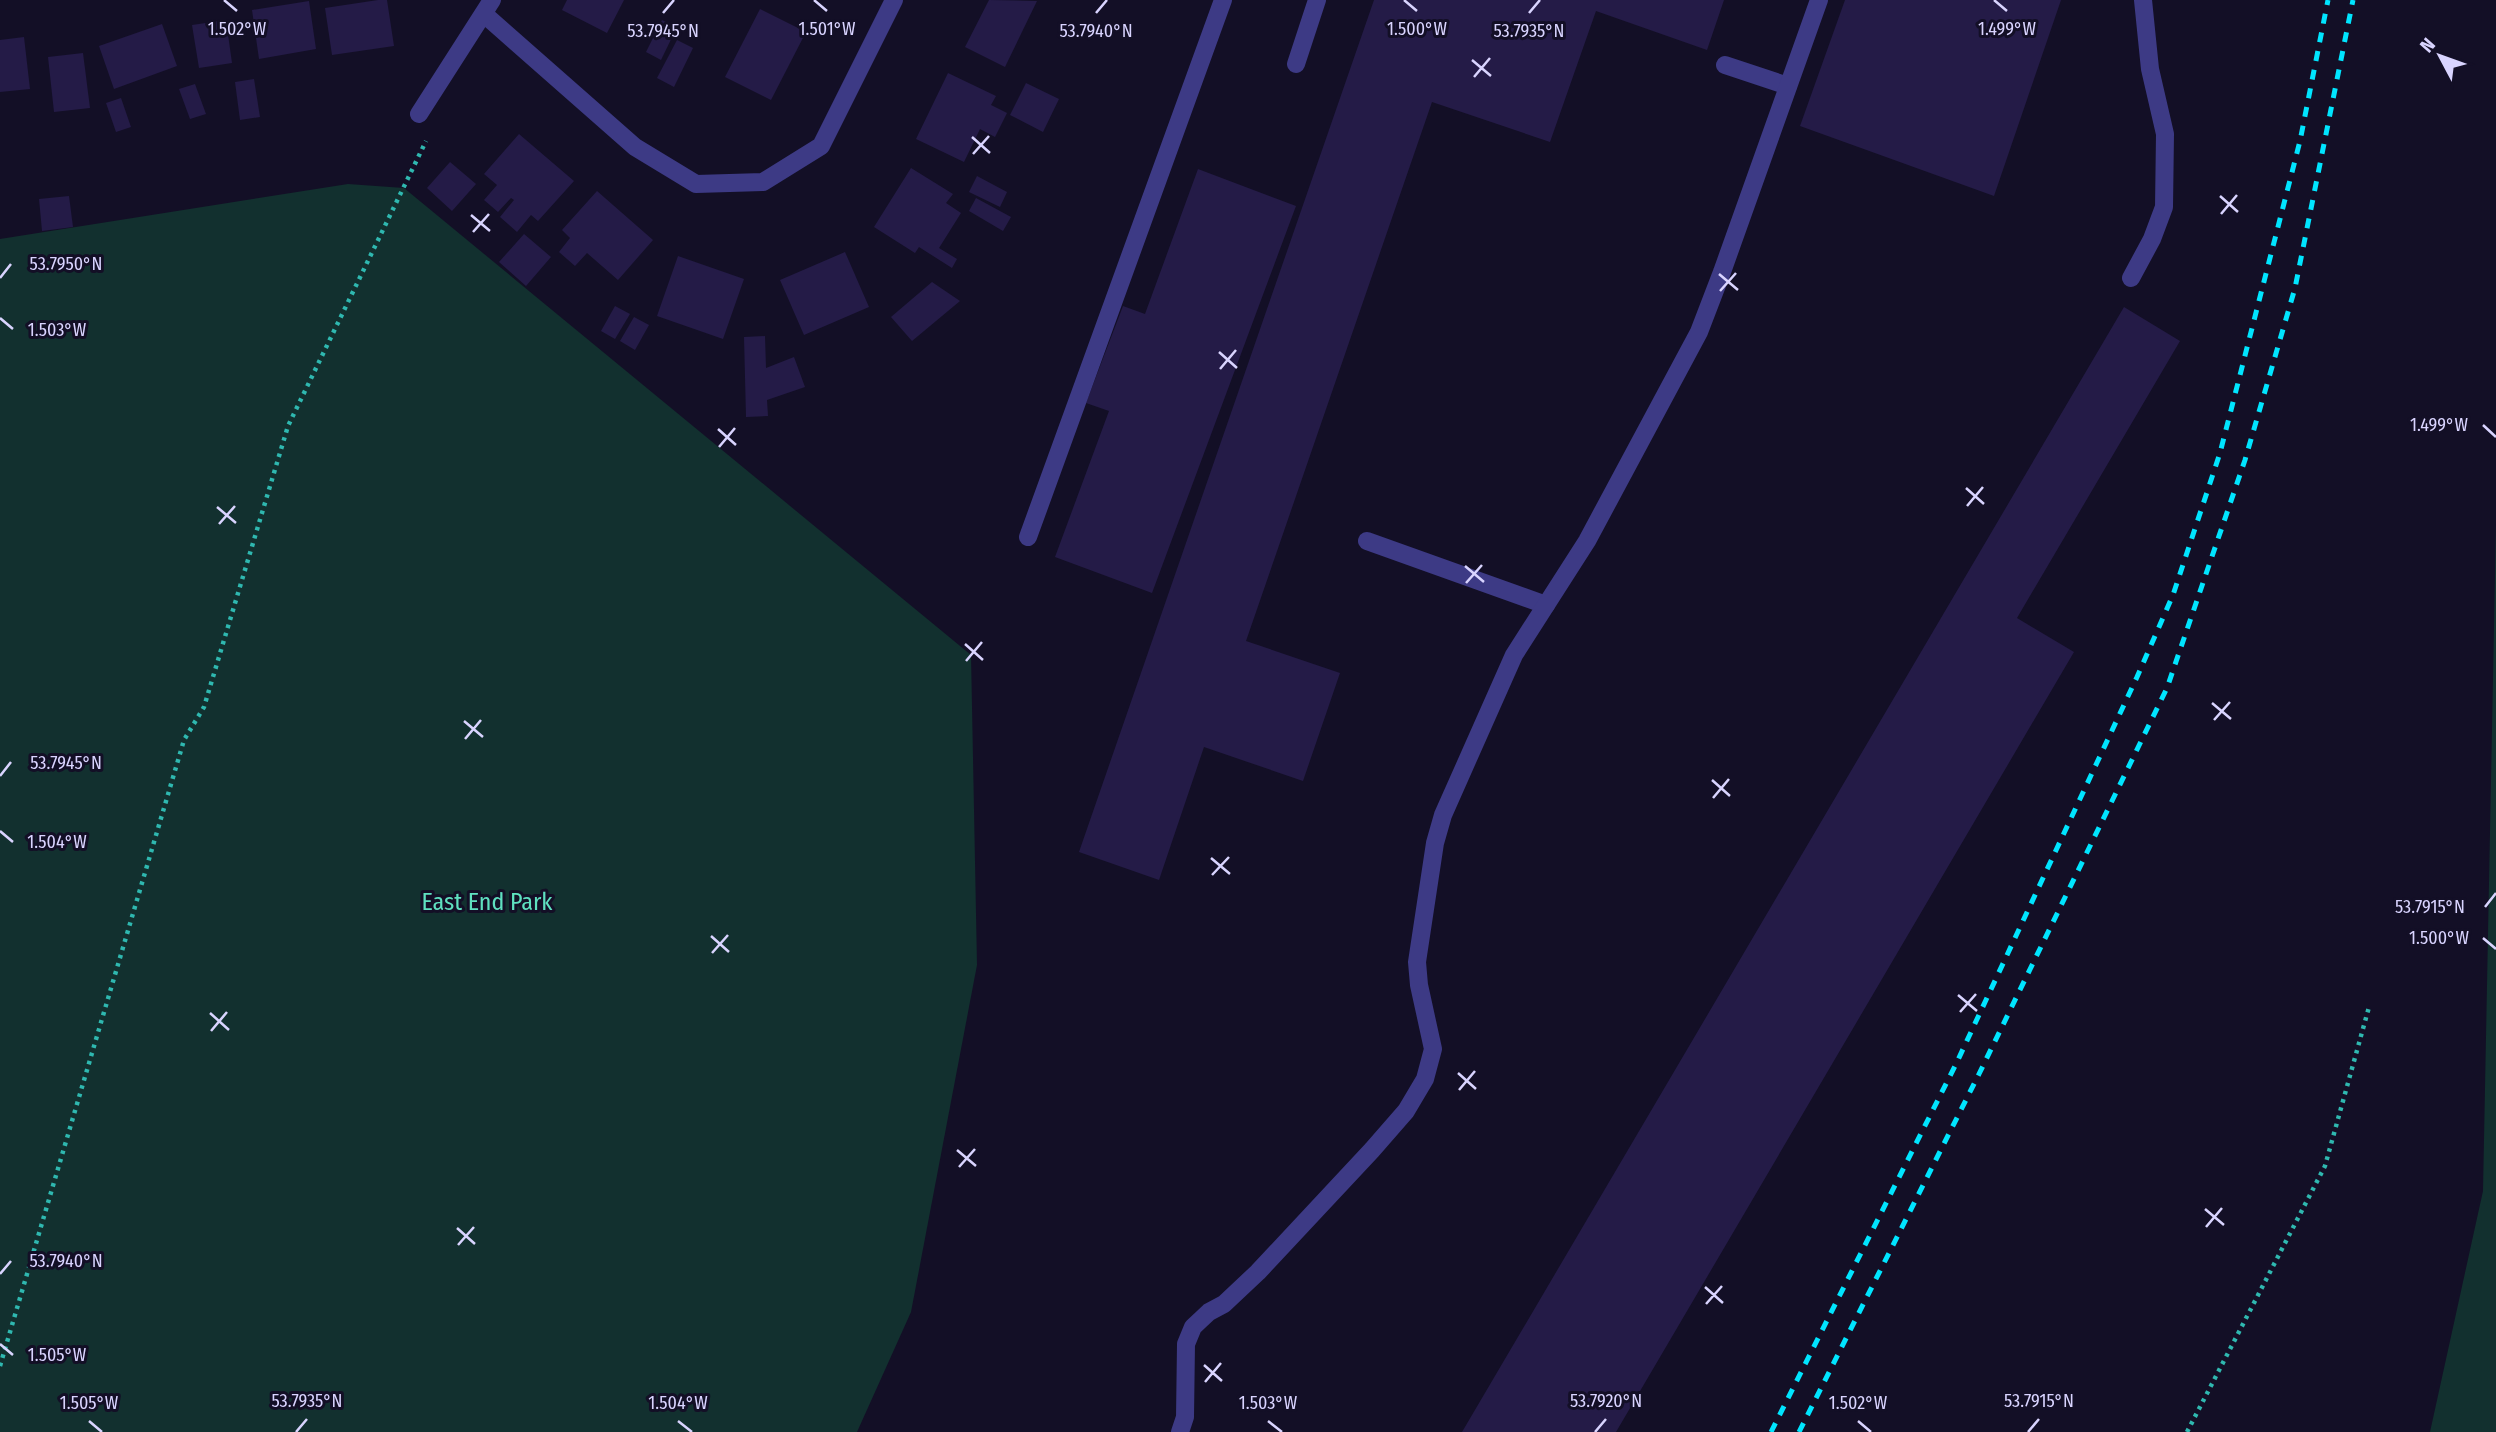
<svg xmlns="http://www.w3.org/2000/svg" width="2496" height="1432" viewBox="0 0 2496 1432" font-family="'Fira Sans Condensed',sans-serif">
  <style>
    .green { fill: #12302f }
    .building { fill: #241b47 }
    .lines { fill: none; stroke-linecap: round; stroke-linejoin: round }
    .path { stroke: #2fb8b0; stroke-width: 4.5; stroke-dasharray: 3.5 5; stroke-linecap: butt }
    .lane { stroke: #3d3a85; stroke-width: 18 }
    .street { stroke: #3d3a85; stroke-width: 18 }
    .rail { stroke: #00e5ff; stroke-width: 5; stroke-dasharray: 10 9; stroke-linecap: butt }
    .ticks { fill: none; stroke: #d9d4ff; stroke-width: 2.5 }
    .labels { text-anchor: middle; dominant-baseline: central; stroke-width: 6; stroke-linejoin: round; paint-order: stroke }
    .park-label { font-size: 24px; fill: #5fe0c0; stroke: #130f26 }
    .ticks-label { font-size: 18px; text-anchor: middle; fill: #d9d4ff; stroke: #130f26; stroke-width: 6; stroke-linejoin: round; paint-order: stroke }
  </style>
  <rect width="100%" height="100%" fill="#130f26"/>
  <g class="green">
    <path d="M348 184 404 188 971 655 977 965 911 1312 857 1432H0V239Z"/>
    <path d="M2496 524V1432H2430L2483 1191Z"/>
  </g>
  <g class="building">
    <path d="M378 0H387L394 46 332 55 325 8Z"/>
    <path d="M567 0H624L607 33 562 10Z"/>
    <path d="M989 0 1037 1 1005 67 965 47Z"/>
    <path d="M1374 0H1724L1707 50 1596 11 1550 142 1432 102 1246 641 1340 673 1303 781 1204 747 1159 880 1079 852Z"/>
    <path d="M1845 0H2061L1994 196 1800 126Z"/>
    <path d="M309 1 316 49 259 59 252 10Z"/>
    <path d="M760 9 806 32 771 100 725 77Z"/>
    <path d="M226 20 232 63 199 68 192 25Z"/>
    <path d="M662 20 677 27 661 60 646 52Z"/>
    <path d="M162 24 177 66 114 89 99 46Z"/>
    <path d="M24 37 30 89 0 92V40Z"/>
    <path d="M677 40 693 48 674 87 657 78Z"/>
    <path d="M83 53 90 108 54 112 48 57Z"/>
    <path d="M948 73 996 96 991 105 1007 113 995 137 980 129 964 162 916 139Z"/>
    <path d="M254 79 260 117 240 120 235 82Z"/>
    <path d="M1026 83 1059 99 1043 132 1010 115Z"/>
    <path d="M195 84 206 114 190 119 179 89Z"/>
    <path d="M121 98 131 127 116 132 106 103Z"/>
    <path d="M519 134 574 181 538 221 531 215 517 232 500 217 514 200 511 198 498 212 484 200 497 185 484 174Z"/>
    <path d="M450 162 476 184 452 211 427 188Z"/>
    <path d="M911 168 953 194 946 203 961 213 939 248 957 259 952 268 919 247 915 253 874 227Z"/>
    <path d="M1198 169 1296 206 1152 593 1055 557 1109 411 1086 403 1123 306 1145 314Z"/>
    <path d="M977 176 1007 192 1000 207 969 192Z"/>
    <path d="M597 191 653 240 618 280 587 253 575 266 559 252 570 238 562 230Z"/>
    <path d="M69 196 73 227 42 231 39 199Z"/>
    <path d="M976 198 1011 217 1003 231 969 211Z"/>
    <path d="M524 234 551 257 526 286 499 262Z"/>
    <path d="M845 252 869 307 804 335 780 280Z"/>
    <path d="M678 256 744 279 723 339 657 316Z"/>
    <path d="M932 282 960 301 912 341 891 317Z"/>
    <path d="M615 306 630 314 615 339 601 331Z"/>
    <path d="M2124 307 2180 341 2017 618 2074 652 1616 1432H1462Z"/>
    <path d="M634 317 649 325 635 350 620 341Z"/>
    <path d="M765 336 766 368 794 357 805 387 767 400 768 416 746 417 744 337Z"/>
  </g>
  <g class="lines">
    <g class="path">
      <path d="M0 1366 184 740 204 707 288 426 426 141"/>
      <path d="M2187 1432 2325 1166 2369 1007"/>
    </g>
    <g class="lane">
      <path d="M1296 64 1317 0"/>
      <path d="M1725 65 1788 86"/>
      <path d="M2131 278 2152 239 2164 207 2165 134 2150 69 2143 0"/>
      <path d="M1028 537 1223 0"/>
      <path d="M1367 541 1546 605"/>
      <path d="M1180 1432 1185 1417 1186 1344 1193 1327 1209 1312 1224 1304 1258 1272 1372 1150 1406 1111 1425 1079 1433 1049 1419 985 1417 962 1435 843 1443 815 1514 655 1587 541 1699 332 1722 272 1819 0"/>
    </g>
    <g class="street">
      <path d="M484 14 635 147 696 184 763 182 821 146 894 0"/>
      <path d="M419 114 492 0"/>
    </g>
    <g class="rail">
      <path d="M1771 1432 1957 1062 2137 677 2173 595 2220 453 2300 141 2328 0"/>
      <path d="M1799 1432 1979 1074 2167 688 2245 460 2295 288 2353 0"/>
    </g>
  </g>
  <path class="ticks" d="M224 0 237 11M814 0 827 11M1404 0 1417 11M1994 0 2007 11M663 13 674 0M1096 13 1107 0M1529 13 1540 0M1472 60 1491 76M1474 77 1490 58M972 137 990 153M973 154 989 136M2220 196 2238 212M2221 214 2237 195M471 215 490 231M473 232 489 214M1719 274 1738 290M0 278 11 264M1720 291 1736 273M0 318 13 329M1219 352 1237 368M1220 369 1236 350M2483 425 2496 437M718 429 736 445M719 447 735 428M1966 488 1984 504M1967 506 1983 487M217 507 236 523M219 524 235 506M1465 566 1484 582M1466 583 1482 565M965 644 983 660M966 661 982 642M2212 703 2231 719M2214 720 2230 702M464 721 483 737M465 739 481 720M0 776 11 762M1712 780 1730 796M1713 798 1729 779M0 831 13 842M1211 858 1230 874M1212 875 1229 857M2485 907 2496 893M711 936 729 952M2483 938 2496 949M712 953 728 935M1958 995 1977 1011M1960 1012 1976 994M210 1013 229 1030M211 1031 227 1012M1458 1073 1476 1089M1459 1090 1475 1071M957 1150 976 1166M959 1167 975 1149M2205 1209 2224 1225M2206 1227 2222 1208M457 1228 475 1244M458 1245 474 1227M0 1274 11 1261M1705 1287 1723 1303M1706 1304 1722 1286M0 1344 13 1355M1204 1365 1222 1381M1205 1382 1221 1363M89 1421 102 1432M678 1421 692 1432M1268 1421 1282 1432M1858 1421 1871 1432M296 1432 307 1419M1595 1432 1606 1419M2028 1432 2039 1419"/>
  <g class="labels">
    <g class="park-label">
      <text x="487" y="902">East End Park</text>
    </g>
  </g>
  <g class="ticks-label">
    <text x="237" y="35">1.502°W</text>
    <text x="827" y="35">1.501°W</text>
    <text x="1417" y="35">1.500°W</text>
    <text x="2007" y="35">1.499°W</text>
    <text x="663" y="37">53.7945°N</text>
    <text x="1096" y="37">53.7940°N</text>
    <text x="1529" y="37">53.7935°N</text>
    <text x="66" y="270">53.7950°N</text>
    <text x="57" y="336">1.503°W</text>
    <text x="2439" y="431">1.499°W</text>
    <text x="66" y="769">53.7945°N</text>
    <text x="57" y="848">1.504°W</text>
    <text x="2430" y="913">53.7915°N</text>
    <text x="2439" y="944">1.500°W</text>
    <text x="66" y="1267">53.7940°N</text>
    <text x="57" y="1361">1.505°W</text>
    <text x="307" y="1407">53.7935°N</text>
    <text x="1606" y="1407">53.7920°N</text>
    <text x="2039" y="1407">53.7915°N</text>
    <text x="89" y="1409">1.505°W</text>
    <text x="678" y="1409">1.504°W</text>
    <text x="1268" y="1409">1.503°W</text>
    <text x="1858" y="1409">1.502°W</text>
  </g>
  <g transform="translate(2440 56) rotate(311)" stroke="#130f26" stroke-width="5" paint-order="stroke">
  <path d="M0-5L12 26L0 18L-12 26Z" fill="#d9d4ff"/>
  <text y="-10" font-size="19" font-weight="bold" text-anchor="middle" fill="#d9d4ff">N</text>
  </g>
</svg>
